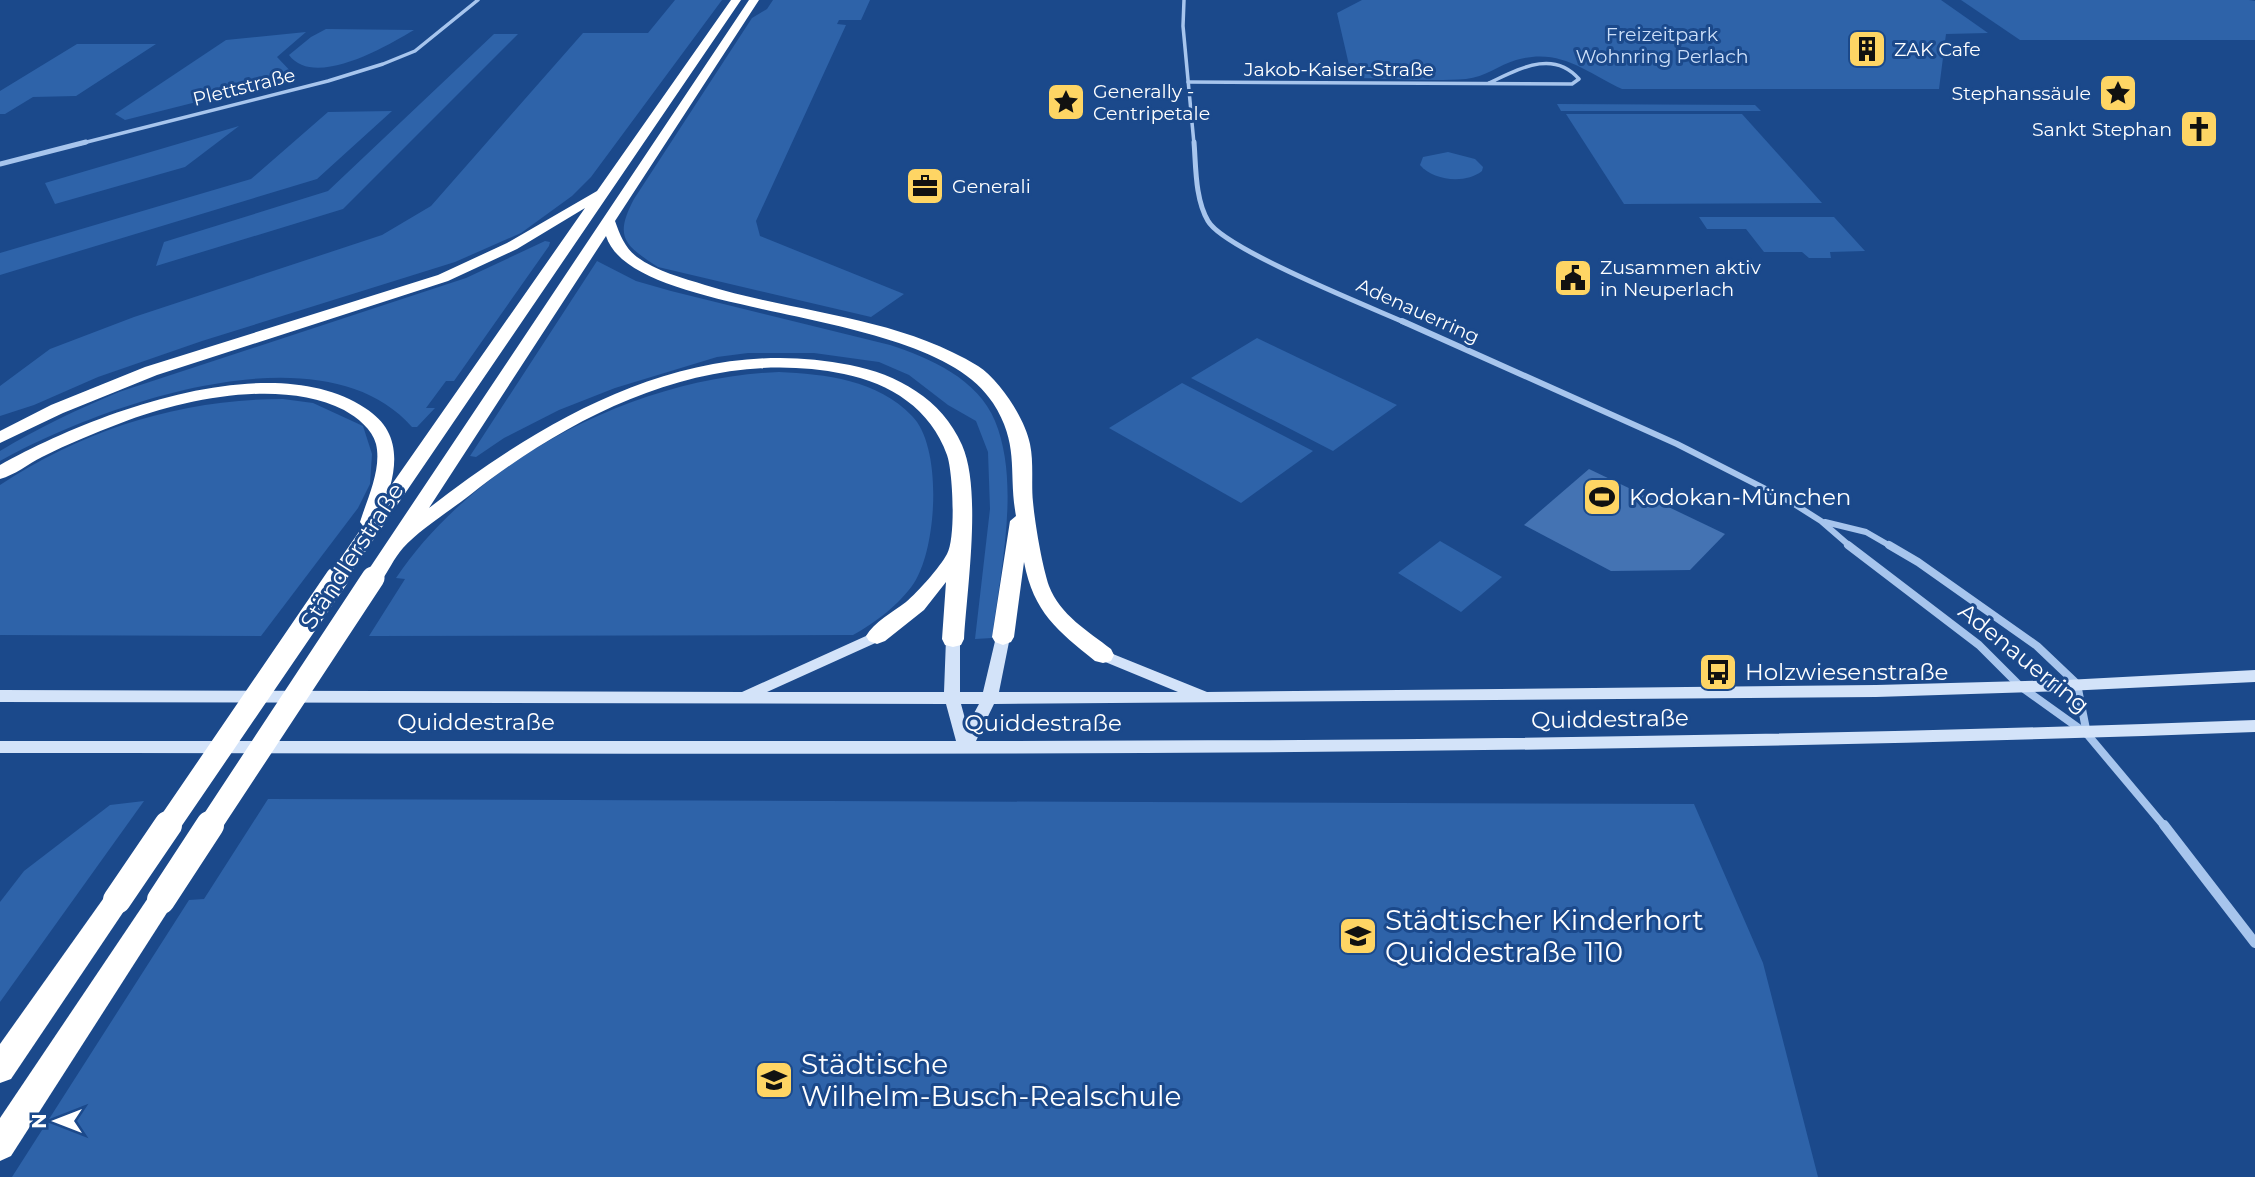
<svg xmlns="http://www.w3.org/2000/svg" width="2255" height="1177" viewBox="0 0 2255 1177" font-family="Montserrat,sans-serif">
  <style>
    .green { fill: #2e63a9 }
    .building { fill: #4473b3 }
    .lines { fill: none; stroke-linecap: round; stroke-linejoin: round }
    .street-far4 { stroke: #a7c5ed; stroke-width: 3.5 }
    .street-far3 { stroke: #a7c5ed; stroke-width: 5 }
    .street-far2 { stroke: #a7c5ed; stroke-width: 6 }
    .street-far1 { stroke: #a7c5ed; stroke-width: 8 }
    .street { stroke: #a7c5ed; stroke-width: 10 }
    .secondary { fill: #d3e3f9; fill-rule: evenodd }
    .highway { fill: #fff; fill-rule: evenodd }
    .highway-bridge-far1 { stroke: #fff; stroke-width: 23 }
    .highway-bridge { stroke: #fff; stroke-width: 28 }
    .labels { text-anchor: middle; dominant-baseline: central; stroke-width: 6; stroke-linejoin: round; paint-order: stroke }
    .far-park-label { font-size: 19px; fill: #ccdff9; stroke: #1b498b }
    .far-poi-label { font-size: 19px; fill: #fff; stroke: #1b498b; text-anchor: start }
    .far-street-label { font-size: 19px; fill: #fff; stroke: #1b498b }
    .poi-label { font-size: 23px; fill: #fff; stroke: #1b498b; text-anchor: start }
    .street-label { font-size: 23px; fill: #fff; stroke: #1b498b }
    .near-poi-label { font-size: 28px; fill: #fff; stroke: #1b498b; text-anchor: start }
  </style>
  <rect width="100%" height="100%" fill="#1b498b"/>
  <g class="green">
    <path d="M675 0H722L591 177 572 196 521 233 455 262 202 341 98 377 34 405 0 416V386L50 349 134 317 382 235 431 206 583 33H648Z"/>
    <path d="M773 0H870L861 20H839L837 24 846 25 756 221 760 236 904 294 871 317 658 267C624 245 614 237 634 199L752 18 767 9Z"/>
    <path d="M1362 0H1941L1988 33 1946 34 1939 89H1622C1586 72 1560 47 1516 60 1499 65 1485 77 1466 79 1429 82 1389 78 1352 78L1337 13Z"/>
    <path d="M1961 0H2249L2255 1V40H2020Z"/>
    <path d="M326 29 414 30C387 46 314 89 289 55L311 37Z"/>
    <path d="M306 32 277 57 296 77 125 120 115 114 226 40Z"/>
    <path d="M494 34H518L343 209 156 266 164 242 328 191Z"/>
    <path d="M77 44H156L76 96 33 97 5 114H0V91Z"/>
    <path d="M1557 104 1755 105 1761 111H1561Z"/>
    <path d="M392 111 317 179 0 275V253L251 179 328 112Z"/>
    <path d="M1566 114H1742L1822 203 1624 204Z"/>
    <path d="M239 126 185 167 55 204 45 183Z"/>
    <path d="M1448 152 1475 159 1483 167 1482 171C1466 184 1433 181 1420 165L1423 157Z"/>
    <path d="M1699 217H1834L1865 251 1830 252 1831 258H1809L1802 252H1764L1746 229H1707Z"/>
    <path d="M545 241 550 242 549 246 454 381H446L426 408H435L417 427H412C322 324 99 406 0 461V451C38 428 78 409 119 392L466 278Z"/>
    <path d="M597 261 636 281 671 291 890 345C930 358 978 379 995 421 1021 484 1000 572 992 638L975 639 990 509 988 452 976 421 948 405 909 375 879 362 814 353H748L717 357 615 388 559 410 504 438 476 457 470 456Z"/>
    <path d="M1257 338 1397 405 1333 451 1191 378Z"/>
    <path d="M779 372C825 374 878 380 912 416 943 447 937 548 914 583 900 604 875 623 853 635L369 636 405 579 396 578C476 459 637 377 779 372Z"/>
    <path d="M1182 383 1313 451 1241 503 1109 428Z"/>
    <path d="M283 399 313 403 363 426 372 454 370 484 358 508 261 636 0 635V485C84 429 182 399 283 399Z"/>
    <path d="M1440 541 1502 577 1461 612 1398 573Z"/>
    <path d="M268 799 1694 804 1763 963 1818 1177H12L189 900 204 899Z"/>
    <path d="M144 801 0 1002V902L24 871 110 805Z"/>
  </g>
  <path class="building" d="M1589 469 1725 534 1690 570 1611 571 1524 525Z"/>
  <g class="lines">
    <g class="street-far4">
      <path d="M1184 0 1183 26 1194 144"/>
      <path d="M1188 82 1572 84 1579 79C1553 49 1519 69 1489 83"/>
      <path d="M79 144 328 81 383 64 415 51 478 0"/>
    </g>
    <g class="street-far3">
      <path d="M1194 142C1196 167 1195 199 1208 221 1224 249 1370 307 1406 323"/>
      <path d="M0 164 86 142"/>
    </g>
    <g class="street-far2">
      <path d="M1402 321 1677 444 1791 502 1821 521 1851 547"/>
      <path d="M1825 522 1866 532 1892 547"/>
    </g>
    <g class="street-far1">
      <path d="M1848 545 1979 645 2020 686 2087 734 2165 827"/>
      <path d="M1889 545 1918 562 2037 646 2077 684 2087 734"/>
    </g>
    <path class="street" d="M2164 825 2255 943"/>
    <path class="secondary" d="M877 631 884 636 882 640 767 692H944L946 639 948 635H958L960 639V692H983L996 637 1003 632 1010 637 999 692H1178L1098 659 1096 655 1098 651 1103 650 1207 692 1876 685 2066 680 2255 670V682L2066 691 1876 697 994 704 976 741C1402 741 1829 736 2255 720V732C1504 760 752 753 0 753V741H956L946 704 0 702V690L742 692ZM961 704H979L967 726Z"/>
    <g class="highway">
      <path d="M731 0H741L344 583H330L327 578 363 526 360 522C367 499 382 469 376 444 372 429 358 418 344 410 281 378 184 399 121 423 94 433 68 444 42 457 28 464 15 475 0 479V465C89 415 270 345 365 408 395 427 399 454 390 487L585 208 517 249 448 281 157 375 63 413 0 443V431L51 405 145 367 438 275 507 243 597 191Z"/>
      <path d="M749 0H759L615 221C620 235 625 248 637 257 656 271 683 278 705 285 795 313 896 316 978 366 1000 380 1025 419 1030 444 1034 463 1031 484 1033 502 1035 524 1042 565 1049 586 1060 615 1088 631 1111 649L1114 655 1111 661 1103 663 1095 661C1057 630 1034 613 1024 562L1014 637 1011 642 1003 645 995 642 992 637 1010 521 1016 516C1008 472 1020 445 993 403 930 303 634 322 606 236L429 508C549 415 693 333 850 365 897 374 942 399 962 445 982 490 967 588 964 639L961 645 953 647 945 645 942 639 946 582 924 610 885 641 877 644 869 641 866 636C874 622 893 612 906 602 918 592 940 567 947 554 956 538 953 472 947 455 931 409 890 383 844 374 708 346 574 413 470 495 451 510 419 530 403 548 394 558 388 572 380 583H366L363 578Z"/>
      <path d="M117 888 126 892 130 900 126 908 11 1079 0 1083V1044L108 892Z"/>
      <path d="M161 888 170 892 174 900 170 908 11 1156 0 1161V1118L152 892Z"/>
    </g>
    <g class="highway-bridge-far1">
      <path d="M167 827 337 578"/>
      <path d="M209 827 373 578"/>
    </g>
    <g class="highway-bridge">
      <path d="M117 900 168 825"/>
      <path d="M161 900 210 825"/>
    </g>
  </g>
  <defs>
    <symbol id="building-square" viewBox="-11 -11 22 22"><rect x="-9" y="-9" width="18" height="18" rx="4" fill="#fed564" stroke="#1b498b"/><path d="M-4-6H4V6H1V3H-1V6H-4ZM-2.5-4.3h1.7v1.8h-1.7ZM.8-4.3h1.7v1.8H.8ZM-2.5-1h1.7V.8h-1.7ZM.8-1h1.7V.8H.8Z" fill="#111"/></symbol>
    <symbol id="sight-square" viewBox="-11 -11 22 22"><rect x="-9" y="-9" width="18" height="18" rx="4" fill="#fed564" stroke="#1b498b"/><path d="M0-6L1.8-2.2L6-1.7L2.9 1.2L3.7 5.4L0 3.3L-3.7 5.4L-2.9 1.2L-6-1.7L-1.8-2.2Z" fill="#111"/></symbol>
    <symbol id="church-square" viewBox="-11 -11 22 22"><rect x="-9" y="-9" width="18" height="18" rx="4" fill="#fed564" stroke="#1b498b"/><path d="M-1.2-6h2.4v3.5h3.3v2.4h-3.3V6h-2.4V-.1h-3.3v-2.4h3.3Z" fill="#111"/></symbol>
    <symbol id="office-square" viewBox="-11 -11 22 22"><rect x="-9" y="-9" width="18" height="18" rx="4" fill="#fed564" stroke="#1b498b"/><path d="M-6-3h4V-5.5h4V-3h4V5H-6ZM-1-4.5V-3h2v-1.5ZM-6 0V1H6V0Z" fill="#111"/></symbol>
    <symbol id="civic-square" viewBox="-11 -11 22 22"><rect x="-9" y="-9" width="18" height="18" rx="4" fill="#fed564" stroke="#1b498b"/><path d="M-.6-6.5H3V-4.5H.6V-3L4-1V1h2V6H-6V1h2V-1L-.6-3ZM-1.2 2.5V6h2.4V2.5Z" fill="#111"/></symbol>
    <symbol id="stadium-square" viewBox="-11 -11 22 22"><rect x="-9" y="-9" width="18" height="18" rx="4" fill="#fed564" stroke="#1b498b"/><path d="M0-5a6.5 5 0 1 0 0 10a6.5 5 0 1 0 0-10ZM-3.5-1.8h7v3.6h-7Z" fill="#111"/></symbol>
    <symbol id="bus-square" viewBox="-11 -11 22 22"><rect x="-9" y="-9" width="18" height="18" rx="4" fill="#fed564" stroke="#1b498b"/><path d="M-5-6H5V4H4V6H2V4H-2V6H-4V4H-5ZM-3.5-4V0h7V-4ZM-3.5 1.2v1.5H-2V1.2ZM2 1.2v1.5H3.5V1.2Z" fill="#111"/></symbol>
    <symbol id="school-square" viewBox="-11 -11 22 22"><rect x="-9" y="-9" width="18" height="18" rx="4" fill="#fed564" stroke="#1b498b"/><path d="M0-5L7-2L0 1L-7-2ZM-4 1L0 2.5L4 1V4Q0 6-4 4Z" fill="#111"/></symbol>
  </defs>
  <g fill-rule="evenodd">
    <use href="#building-square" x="1845" y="27" width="44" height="44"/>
    <use href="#sight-square" x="2096" y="71" width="44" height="44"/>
    <use href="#sight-square" x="1044" y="80" width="44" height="44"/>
    <use href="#church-square" x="2177" y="107" width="44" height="44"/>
    <use href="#office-square" x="903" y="164" width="44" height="44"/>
    <use href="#civic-square" x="1551" y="256" width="44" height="44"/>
    <use href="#stadium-square" x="1580" y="475" width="44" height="44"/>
    <use href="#bus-square" x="1696" y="650" width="44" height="44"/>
    <use href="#school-square" x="1336" y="914" width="44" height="44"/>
    <use href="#school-square" x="752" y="1058" width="44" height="44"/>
  </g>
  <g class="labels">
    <g class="far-park-label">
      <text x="1662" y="34">Freizeitpark<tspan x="1662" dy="22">Wohnring Perlach</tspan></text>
    </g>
    <g class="far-poi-label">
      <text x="1894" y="49">ZAK Cafe</text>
      <text x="1093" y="91">Generally -<tspan x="1093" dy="22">Centripetale</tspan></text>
      <text x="2091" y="93" text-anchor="end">Stephanssäule</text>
      <text x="2172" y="129" text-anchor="end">Sankt Stephan</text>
      <text x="952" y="186">Generali</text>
      <text x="1600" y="267">Zusammen aktiv<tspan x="1600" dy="22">in Neuperlach</tspan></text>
    </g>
    <g class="far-street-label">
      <text x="1339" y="69">Jakob-Kaiser-Straße</text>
      <text transform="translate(244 87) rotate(-14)">Plettstraße</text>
      <text transform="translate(1418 311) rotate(24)">Adenauerring</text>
    </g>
    <g class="poi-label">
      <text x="1629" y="497">Kodokan-München</text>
      <text x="1745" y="672">Holzwiesenstraße</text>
    </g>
    <g class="street-label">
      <text transform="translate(352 556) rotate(-57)">Ständlerstraße</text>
      <text transform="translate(2024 658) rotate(39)">Adenauerring</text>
      <text transform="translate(1610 719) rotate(-1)">Quiddestraße</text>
      <text x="476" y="722">Quiddestraße</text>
      <text x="1043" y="723">Quiddestraße</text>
    </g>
    <g class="near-poi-label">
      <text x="1385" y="920">Städtischer Kinderhort<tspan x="1385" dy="32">Quiddestraße 110</tspan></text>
      <text x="801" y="1064">Städtische<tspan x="801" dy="32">Wilhelm-Busch-Realschule</tspan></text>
    </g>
  </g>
  <g transform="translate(56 1121) rotate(270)" stroke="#1b498b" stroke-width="5" paint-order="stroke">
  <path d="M0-5L12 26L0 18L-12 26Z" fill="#ffffff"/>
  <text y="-10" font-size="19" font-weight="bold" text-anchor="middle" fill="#ffffff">N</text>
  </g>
</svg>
